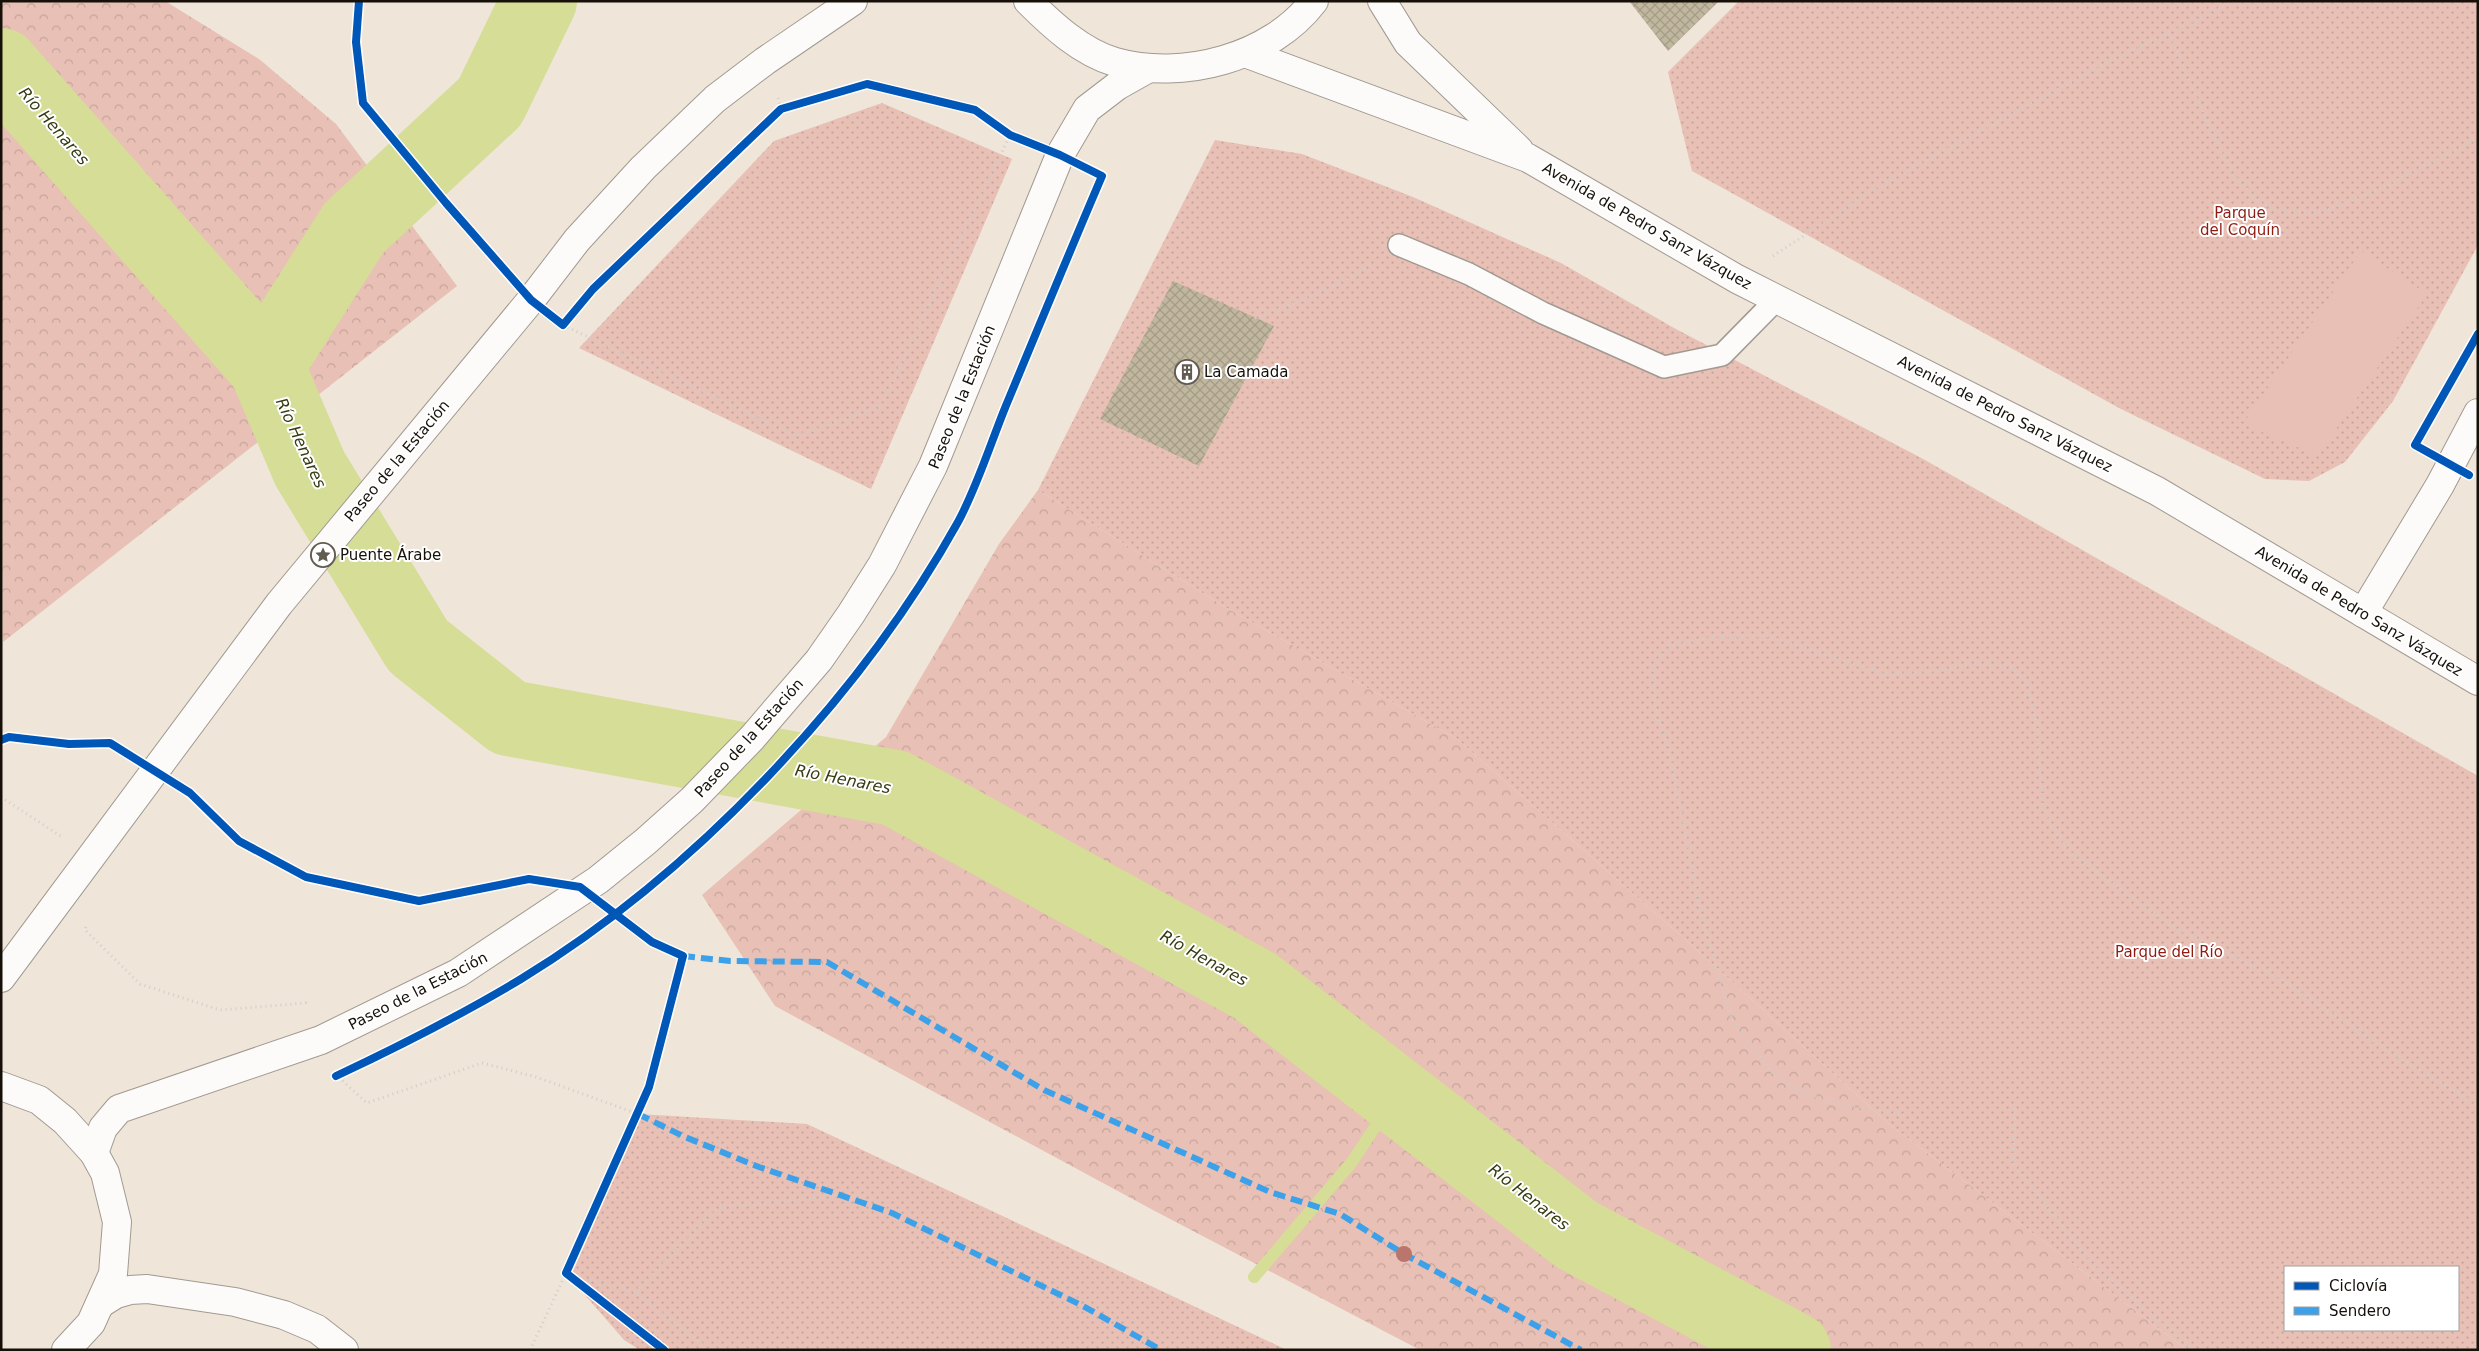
<svg xmlns="http://www.w3.org/2000/svg" width="2479" height="1351" viewBox="0 0 2479 1351" font-family="'DejaVu Sans',sans-serif">
  <style>
    .green { fill: url(#green-dots); fill-rule: evenodd }
    .forest { fill: url(#forest-crowns) }
    .pitch { fill: #e8c0b5 }
    .lines { fill: none; stroke-linecap: round; stroke-linejoin: round }
    .stream { stroke: #d6dd96; stroke-width: 12 }
    .river { stroke: #d6dd96; stroke-width: 76 }
    .building { fill: url(#building-cross-hatch) }
    .service-casing { stroke: #a19a92; stroke-width: 24 }
    .minor-casing { stroke: #a19a92; stroke-width: 30 }
    .tertiary-casing { stroke: #a19a92; stroke-width: 30 }
    .secondary-casing { stroke: #a19a92; stroke-width: 30 }
    .path { stroke: #d0cecb; stroke-width: 3; stroke-dasharray: 1 4; stroke-linecap: butt }
    .service { stroke: #fdfbf9; stroke-width: 21 }
    .minor { stroke: #fdfbf9; stroke-width: 28 }
    .tertiary { stroke: #fdfbf9; stroke-width: 28 }
    .secondary { stroke: #fdfbf9; stroke-width: 28 }
    .quiet { stroke: #3da1e9; stroke-width: 6; stroke-dasharray: 12 6; stroke-linecap: butt }
    .cycleway-casing { stroke: #fff; stroke-width: 11 }
    .cycleway { stroke: #0057b8; stroke-width: 8 }
    .tree { fill: #ba766c }
    .labels { text-anchor: middle; dominant-baseline: central; stroke-width: 4; stroke-linejoin: round; paint-order: stroke }
    .park-label { font-size: 15px; fill: #8f1c12; stroke: #fff }
    .street-label { font-size: 15px; fill: #161009; stroke: #fff }
    .poi-label { font-size: 15px; fill: #161009; stroke: #fff; text-anchor: start }
    .water-label { font-size: 16px; font-style: italic; fill: #373c14; stroke: #fff }
  </style>
  <defs>
    <pattern id="green-dots" width="8" height="8" patternUnits="userSpaceOnUse" patternTransform="scale(1.25)"><rect width="8" height="8" fill="#e8c0b5"/><path d="M2 2h.1M6 6h.1" fill="none" stroke="#c6a49a" stroke-width="1.8" stroke-linecap="round"/></pattern>
    <pattern id="forest-crowns" width="20" height="18" patternUnits="userSpaceOnUse" patternTransform="scale(1.25)"><rect width="20" height="18" fill="#e8c0b5"/><path d="M2 6a3 3 0 1 1 6 0M12 15a3 3 0 1 1 6 0" fill="none" stroke="#c6a49a"/></pattern>
    <pattern id="building-cross-hatch" width="8" height="8" patternUnits="userSpaceOnUse" patternTransform="scale(1.25)"><rect width="8" height="8" fill="#c1b79f"/><path d="M0 0l8 8M0 8l8-8" fill="none" stroke="#a59c88"/></pattern>
  </defs>
  <rect width="100%" height="100%" fill="#efe5d9"/>
  <g class="green">
    <path d="M1739 1H2478V245L2393 401 2345 462 2309 481 2265 479 2119 408 1692 171 1668 72Z"/>
    <path d="M882 103 1012 159 871 489 579 348 774 141Z"/>
    <path d="M1215 140 1302 154 1413 197 1561 263 1674 328 1925 460 2478 776V1350H2187L1889 1124 1687 941 1457 739 1225 607 1038 490ZM2285 1267H2458V1330H2285Z"/>
    <path d="M638 1114 807 1124 1287 1350H640L624 1340 566 1273Z"/>
  </g>
  <g class="forest">
    <path d="M1 1H165L259 59 336 124 457 286 3 642Z"/>
    <path d="M1038 490 1225 607 1457 739 1687 941 1889 1124 2187 1350H1420L1153 1210 775 1006 702 895 886 737 999 544Z"/>
  </g>
  <path class="pitch" d="M2361 251 2427 294 2318 456 2243 424Z"/>
  <g class="lines">
    <path class="stream" d="M1254 1277 1352 1162 1396 1095"/>
    <g class="river">
      <path d="M1 66 266 366 310 469 418 646 509 718 895 788 1255 986 1577 1235 1793 1350"/>
      <path d="M266 366 354 228 490 102 539 1"/>
    </g>
  </g>
  <g class="building">
    <path d="M1629 1H1719L1668 51Z"/>
    <path d="M1173 281 1274 326 1199 466 1100 419Z"/>
  </g>
  <g class="lines">
    <defs>
      <path id="service" d="M1399 245 1469 274 1543 313 1664 367 1722 355 1777 299"/>
      <g id="minor">
        <path d="M2363 613 2440 485 2478 413"/>
        <path d="M100 1304 116 1294 130 1290 147 1289 235 1302 284 1315 317 1329 344 1350"/>
      </g>
      <g id="tertiary">
        <path d="M1382 1 1408 43 1519 150"/>
        <path d="M1245 53 1528 158 1737 279 2157 491 2478 681"/>
      </g>
      <g id="secondary">
        <path d="M1028 1C1052 25 1081 52 1115 62 1182 81 1271 58 1314 1"/>
        <path d="M1 978 279 604 531 300 577 240 643 168 715 99 765 61 853 1"/>
        <path d="M1 1086 39 1100 65 1121 94 1153 105 1173 117 1222 113 1274 91 1323 66 1350"/>
        <path d="M94 1153 103 1128 119 1109 321 1040 458 973 598 880 645 842 692 800 752 738 819 660 851 614 882 565 933 466 1060 155 1087 109 1117 86 1149 68"/>
      </g>
    </defs>
    <use href="#service" class="service-casing"/>
    <use href="#minor" class="minor-casing"/>
    <use href="#tertiary" class="tertiary-casing"/>
    <use href="#secondary" class="secondary-casing"/>
    <g class="path">
      <path d="M2169 33 2198 102 2233 174 2261 203 2282 212H2323L2380 189 2478 138"/>
      <path d="M778 98 781 109"/>
      <path d="M1773 256 1879 186 2106 63 2235 1"/>
      <path d="M1255 318C1295 303 1336 288 1372 264"/>
      <path d="M563 325 796 436 881 406 1010 135"/>
      <path d="M1 797 62 837"/>
      <path d="M86 927 85 930 140 984 220 1010 306 1003 307 1006"/>
      <path d="M335 1074 367 1103 482 1063 536 1077 638 1114"/>
      <path d="M2015 1108 2013 1164 2094 1265 2193 1350"/>
      <path d="M1904 1115 1834 1103 1793 1088 1773 1074 1732 1020 1700 910 1672 765 1655 705 1653 667 1669 646 1710 638 1767 636 1886 674 1937 671 1973 663 2011 668 2027 681 2037 726 2043 811 2069 852 2172 926 2279 978 2380 1046 2478 1105"/>
      <path d="M530 1350 566 1273 635 1292"/>
      <path d="M710 1350 635 1292 717 1208 840 1195"/>
    </g>
    <use href="#service" class="service"/>
    <use href="#minor" class="minor"/>
    <use href="#tertiary" class="tertiary"/>
    <use href="#secondary" class="secondary"/>
    <g class="quiet">
      <path d="M683 956 730 961 827 962 1044 1090 1270 1192 1340 1214 1404 1254 1581 1350"/>
      <path d="M638 1114 685 1137 759 1167 892 1213 1083 1306 1161 1350"/>
    </g>
    <defs>
      <g id="cycleway">
        <path d="M2469 475 2415 445 2478 334"/>
        <path d="M1 740 9 737 69 744 110 743 190 793 239 841 306 877 419 901 529 879 580 887 652 942 683 956 649 1087 566 1273 664 1350"/>
        <path d="M336 1076C400 1046 461 1015 521 979 693 874 860 698 958 522 977 487 990 445 1005 408 1037 331 1069 253 1102 176L1060 155 1010 135 975 110 867 84 781 109 593 289 563 325 531 300 446 203 363 103 356 42 359 1"/>
      </g>
    </defs>
    <use href="#cycleway" class="cycleway-casing"/>
    <use href="#cycleway" class="cycleway"/>
  </g>
  <circle class="tree" cx="1404" cy="1254" r="8"/>
  <defs>
    <symbol id="building-ring" viewBox="-11 -11 22 22"><circle r="9.5" fill="#fff" stroke="#625b52" stroke-width="1.5"/><path d="M-4-6H4V6H1V3H-1V6H-4ZM-2.5-4.3h1.7v1.8h-1.7ZM.8-4.3h1.7v1.8H.8ZM-2.5-1h1.7V.8h-1.7ZM.8-1h1.7V.8H.8Z" fill="#625b52"/></symbol>
    <symbol id="sight-ring" viewBox="-11 -11 22 22"><circle r="9.5" fill="#fff" stroke="#625b52" stroke-width="1.5"/><path d="M0-6L1.8-2.2L6-1.7L2.9 1.2L3.7 5.4L0 3.3L-3.7 5.4L-2.9 1.2L-6-1.7L-1.8-2.2Z" fill="#625b52"/></symbol>
  </defs>
  <g fill-rule="evenodd">
    <use href="#building-ring" x="1173" y="358" width="28" height="28"/>
    <use href="#sight-ring" x="309" y="541" width="28" height="28"/>
  </g>
  <g class="labels">
    <g class="park-label">
      <text x="2240" y="213">Parque<tspan x="2240" dy="17">del Coquín</tspan></text>
      <text x="2169" y="952">Parque del Río</text>
    </g>
    <g class="street-label">
      <text transform="translate(1647 226) rotate(30)">Avenida de Pedro Sanz Vázquez</text>
      <text transform="translate(962 397) rotate(-68)">Paseo de la Estación</text>
      <text transform="translate(2005 414) rotate(27)">Avenida de Pedro Sanz Vázquez</text>
      <text transform="translate(397 461) rotate(-50)">Paseo de la Estación</text>
      <text transform="translate(2359 611) rotate(31)">Avenida de Pedro Sanz Vázquez</text>
      <text transform="translate(749 738) rotate(-48)">Paseo de la Estación</text>
      <text transform="translate(418 991) rotate(-27)">Paseo de la Estación</text>
    </g>
    <g class="poi-label">
      <text x="1204" y="372">La Camada</text>
      <text x="340" y="555">Puente Árabe</text>
    </g>
    <g class="water-label">
      <text transform="translate(54 126) rotate(49)">Río Henares</text>
      <text transform="translate(301 443) rotate(65)">Río Henares</text>
      <text transform="translate(843 779) rotate(11)">Río Henares</text>
      <text transform="translate(1204 958) rotate(29)">Río Henares</text>
      <text transform="translate(1529 1197) rotate(38)">Río Henares</text>
    </g>
  </g>
  <rect width="2479" height="1351" fill="none" stroke="#161009" stroke-width="5"/>
  <rect x="2284" y="1266" width="175" height="65" fill="#ffffff" stroke="#a29f9d"/>
  <rect x="2294" y="1282" width="25" height="8" fill="#0057b8" stroke="#a29f9d"/>
  <text x="2329" y="1291" font-size="15" fill="#161009">Ciclovía</text>
  <rect x="2294" y="1307" width="25" height="8" fill="#3da1e9" stroke="#a29f9d"/>
  <text x="2329" y="1316" font-size="15" fill="#161009">Sendero</text>
</svg>
